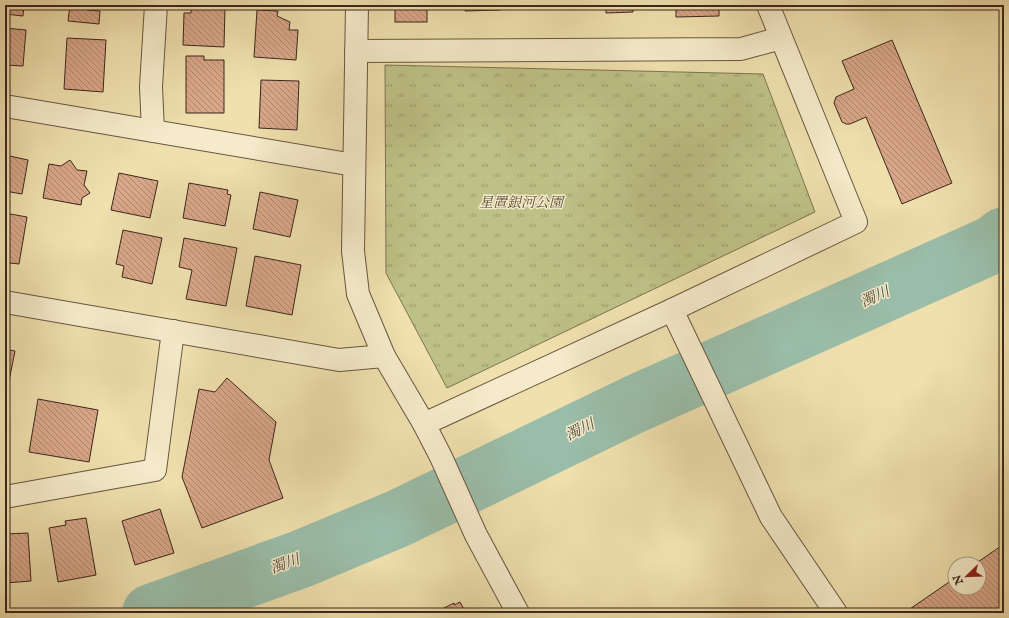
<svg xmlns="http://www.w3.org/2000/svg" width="1009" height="618" viewBox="0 0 1009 618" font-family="'IM FELL English','Noto Serif JP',serif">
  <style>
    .grass { fill: url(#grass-tufts); stroke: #7c7452 }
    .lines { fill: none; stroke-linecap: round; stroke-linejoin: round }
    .river { stroke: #9abda9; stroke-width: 58 }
    .building { fill: url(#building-back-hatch); stroke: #3b271d }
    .minor-casing { stroke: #685541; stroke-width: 24 }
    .minor { stroke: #f5ebca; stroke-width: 22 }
    .labels { text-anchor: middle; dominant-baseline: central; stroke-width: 3; stroke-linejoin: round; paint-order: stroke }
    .park-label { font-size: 14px; font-style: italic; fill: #5c4e38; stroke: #f5ebca }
    .water-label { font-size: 15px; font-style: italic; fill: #534c40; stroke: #f5ebca }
  </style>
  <defs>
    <pattern id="grass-tufts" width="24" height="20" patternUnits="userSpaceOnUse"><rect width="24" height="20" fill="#bec187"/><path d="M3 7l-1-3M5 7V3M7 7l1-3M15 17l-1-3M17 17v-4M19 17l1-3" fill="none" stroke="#9c9d6e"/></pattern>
    <pattern id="building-back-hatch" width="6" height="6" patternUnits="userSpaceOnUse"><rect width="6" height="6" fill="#d9a789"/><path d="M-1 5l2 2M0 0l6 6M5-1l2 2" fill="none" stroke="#b1886f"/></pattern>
  </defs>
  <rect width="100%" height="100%" fill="#efe0ae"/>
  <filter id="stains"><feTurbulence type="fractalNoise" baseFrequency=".005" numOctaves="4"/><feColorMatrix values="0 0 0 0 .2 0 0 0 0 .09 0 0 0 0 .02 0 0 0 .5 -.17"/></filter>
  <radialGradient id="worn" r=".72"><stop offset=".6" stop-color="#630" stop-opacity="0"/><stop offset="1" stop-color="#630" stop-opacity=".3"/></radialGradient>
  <path class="grass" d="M385 65 763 74 815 212 447 388 386 273Z"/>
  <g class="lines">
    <path class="river" d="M151 613 301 559 397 519 635 404 994 244 1004 236"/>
  </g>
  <g class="building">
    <path d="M5 5H24L23 16 5 14Z"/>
    <path d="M70 5H88L87 10 100 11 99 24 68 21Z"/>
    <path d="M206 5H225L224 47 183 45 184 13H191V6H206Z"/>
    <rect x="395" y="5" width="32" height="17"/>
    <path d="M465 5H500V10L465 11Z"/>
    <path d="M606 5H633V12L606 13Z"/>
    <path d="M676 5H719V16L676 17Z"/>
    <path d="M257 10 278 11 277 16 290 22 289 30H298L296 60 254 57Z"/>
    <path d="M5 28 26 30 23 66 5 65Z"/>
    <path d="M67 38 106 40 103 92 64 89Z"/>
    <path d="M892 40 952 183 902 204 866 117 850 124H846L842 122 834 103 836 97 854 89 842 61Z"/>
    <path d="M186 56H204V60H224V113H186Z"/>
    <path d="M261 80 299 81 297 130 259 128Z"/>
    <path d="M5 155 28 160 22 194 5 191Z"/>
    <path d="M70 160 77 170 87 171 84 185 90 193 82 198 81 205 43 198 49 164 61 166Z"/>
    <path d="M119 173 158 181 150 218 111 210Z"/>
    <path d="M189 183 228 190 227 194 231 195 225 226 183 218Z"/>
    <path d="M260 192 298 200 290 237 253 229Z"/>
    <path d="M5 213 27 217 19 264 10 263 9 268 5 267Z"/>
    <path d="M123 230 162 238 152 284 122 277 124 266 116 264Z"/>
    <path d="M184 238 237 248 226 306 186 299 192 270 179 267Z"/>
    <path d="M255 256 301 265 292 315 246 306Z"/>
    <path d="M5 349 15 351 7 391H5Z"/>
    <path d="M227 378 276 422 269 460 283 498 202 528 182 477 199 389 215 392Z"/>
    <path d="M38 399 98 410 89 462 29 452Z"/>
    <path d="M160 509 174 553 135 565 122 521Z"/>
    <path d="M86 518 96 575 58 582 49 528 66 525 65 521Z"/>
    <path d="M28 533 31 581 5 583V534Z"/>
    <path d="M1004 544V613H904L955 578V588H979V564H975Z"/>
    <path d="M460 602 466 613H434L454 603V605Z"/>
  </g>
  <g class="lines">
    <defs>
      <g id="minor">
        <path d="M357 5 353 251 358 294 384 356 424 424 441 457 476 535 518 613"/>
        <path d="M356 51 741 49 781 38"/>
        <path d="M5 106 354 165"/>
        <path d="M153 131 151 87 156 5"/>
        <path d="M5 302 339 360 384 356"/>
        <path d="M672 310 771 517 836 613"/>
        <path d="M424 424 672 310 856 222 768 5"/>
        <path d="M5 497 155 470 173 331"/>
      </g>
    </defs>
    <use href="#minor" class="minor-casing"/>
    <use href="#minor" class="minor"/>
  </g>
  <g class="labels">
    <g class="park-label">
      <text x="521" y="203">星置銀河公園</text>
    </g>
    <g class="water-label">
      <text transform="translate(875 297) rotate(-24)">濁川</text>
      <text transform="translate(580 430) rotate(-26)">濁川</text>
      <text transform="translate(285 564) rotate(-20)">濁川</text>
    </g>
  </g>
  <rect width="1009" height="618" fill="none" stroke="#efe0ae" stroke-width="20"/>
  <rect x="6" y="6" width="997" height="606" fill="none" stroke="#3b271d" stroke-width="2"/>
  <rect x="10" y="10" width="989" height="598" fill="none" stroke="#3b271d"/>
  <g transform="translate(967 576) rotate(247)"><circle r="19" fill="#f5ebca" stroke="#ab9d85"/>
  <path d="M0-3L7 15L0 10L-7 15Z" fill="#8f2418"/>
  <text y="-6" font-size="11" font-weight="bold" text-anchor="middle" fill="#3b271d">N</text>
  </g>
  <rect width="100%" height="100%" filter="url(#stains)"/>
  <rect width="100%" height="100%" fill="url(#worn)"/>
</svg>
